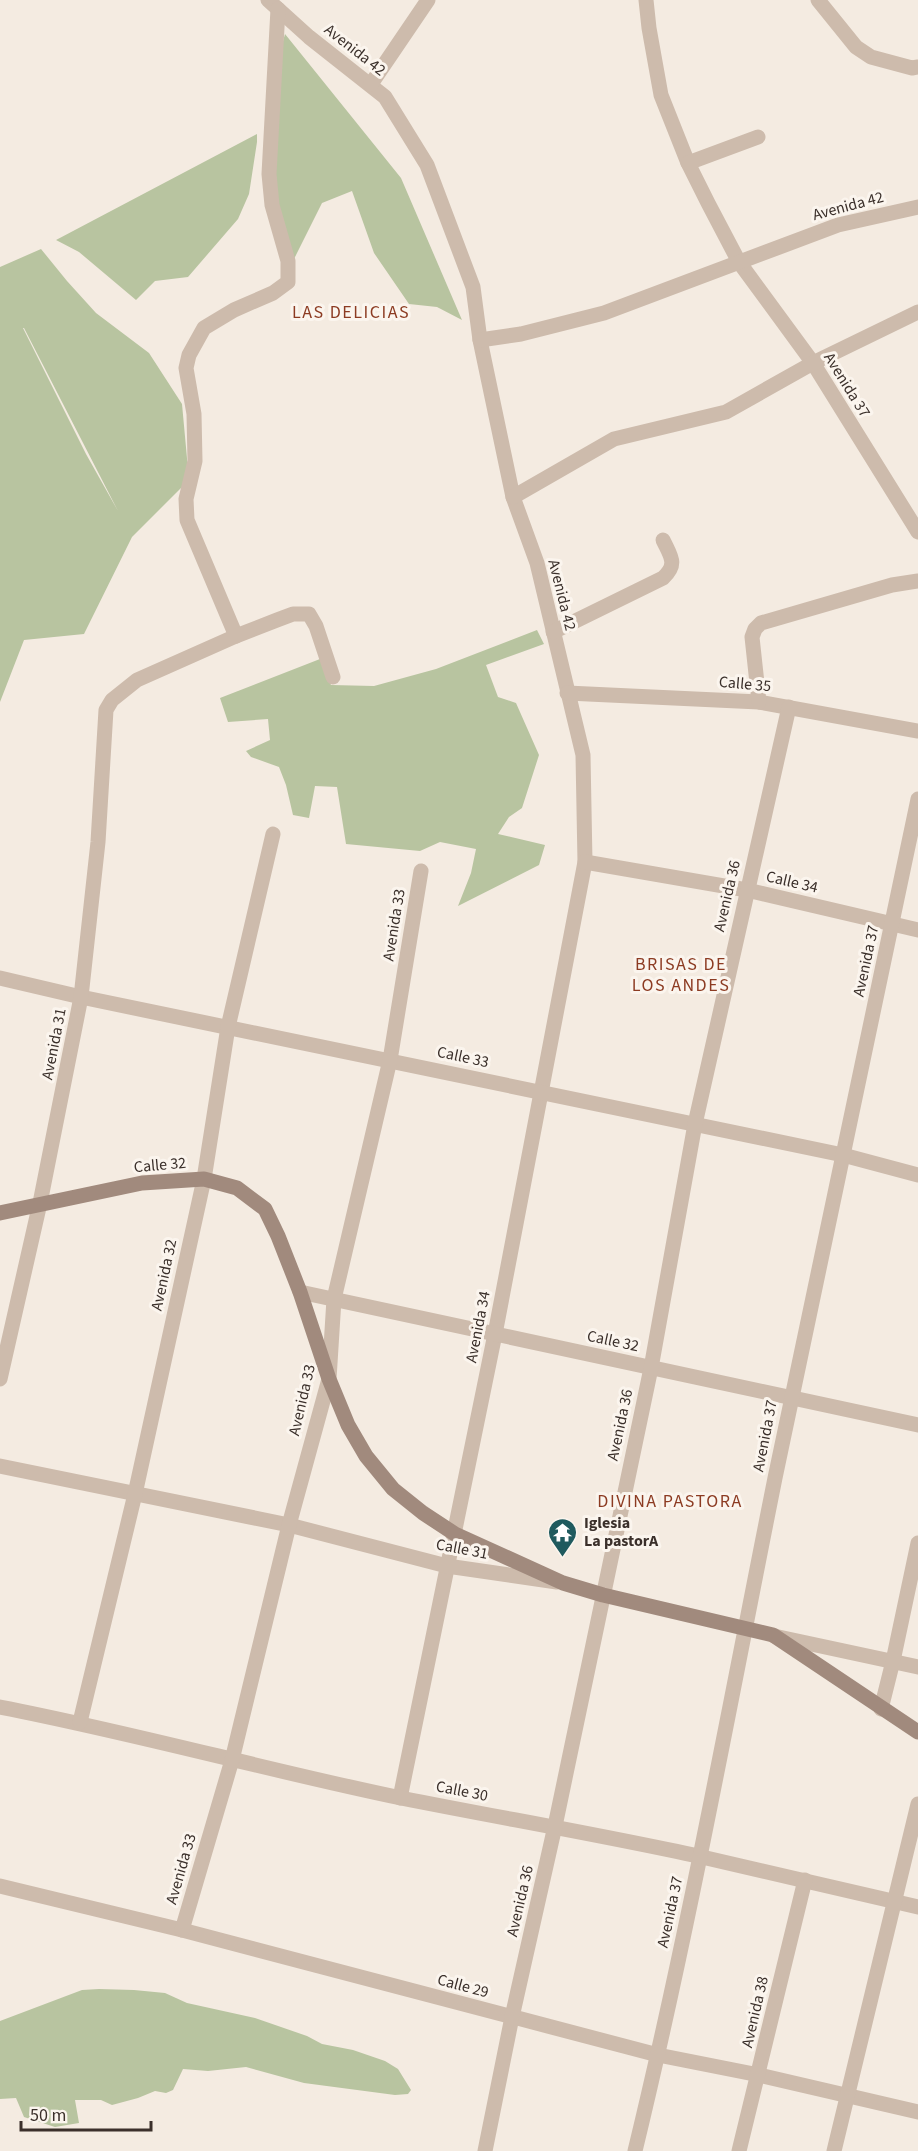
<svg xmlns="http://www.w3.org/2000/svg" width="918" height="2151" viewBox="0 0 918 2151" font-family="'Source Sans 3',sans-serif">
  <style>
    .green { fill: #b8c4a0; fill-rule: evenodd }
    .lines { fill: none; stroke-linecap: round; stroke-linejoin: round }
    .street { stroke: #cdbbac; stroke-width: 15 }
    .secondary { stroke: #a18a7d; stroke-width: 15 }
    .labels { text-anchor: middle; dominant-baseline: central; stroke-width: 6; stroke-linejoin: round; paint-order: stroke }
    .street-label { font-size: 16px; fill: #3b302b; stroke: #fbf5ee }
    .poi-label { font-size: 16px; font-weight: bold; fill: #3b302b; stroke: #fbf5ee; text-anchor: start }
    .neighbourhood-label { font-size: 18px; letter-spacing: 1.5px; fill: #8c3b22; stroke: #fbf5ee }
  </style>
  <rect width="100%" height="100%" fill="#f4ebe1"/>
  <g class="green">
    <path d="M285 34 401 178 462 320 437 307 409 304 374 253 352 191 322 203 292 263 279 228 275 177 282 45Z"/>
    <path d="M257 134V142L249 194 238 219 188 277 155 281 136 300 79 252 56 240Z"/>
    <path d="M41 249 67 281 96 313 149 353 182 404 189 480 132 537 84 634 24 640 0 702V267ZM23 328H24L118 511 86 454Z"/>
    <path d="M537 630 544 644 486 665 498 697 516 703 539 755 522 808 509 817 498 834 545 845 539 865 458 906 471 873 476 849 440 842 420 851 346 844 337 787 315 786 309 818 293 815 286 785 279 767 251 757 246 751 270 740 268 719 228 722 220 698 320 659 331 685 374 686 436 669Z"/>
    <path d="M99 1989 134 1990 165 1993 187 2003 255 2018 307 2036 322 2044 353 2050 385 2061 398 2069 411 2090 408 2094 395 2095 304 2083 246 2067 208 2071 183 2069 173 2090 166 2093 155 2091 138 2098 112 2105 101 2100H75L79 2123 55 2127 24 2117 16 2098 0 2099V2021L82 1990Z"/>
  </g>
  <g class="lines">
    <g class="street">
      <path d="M268 0 309 37 385 97 427 165 473 287 480 340 513 497 537 563 583 755 585 862 495 1334 400 1798"/>
      <path d="M646 0 649 28 661 95 688 163 708 203 739 262 813 363 918 532"/>
      <path d="M818 0 856 47 871 57 912 68 918 67"/>
      <path d="M371 84 428 0"/>
      <path d="M688 163 758 137"/>
      <path d="M480 340 521 334 604 313 838 225 918 207"/>
      <path d="M513 497 614 439 726 412 813 363 918 312"/>
      <path d="M553 632 663 578C678 564 671 557 663 540"/>
      <path d="M236 636 187 520 186 499 195 461 194 414 186 368 189 355 204 328 234 310 273 293 288 282V261L272 205 269 174 278 9"/>
      <path d="M567 693 759 702 918 731"/>
      <path d="M759 702 752 637 755 629 761 623 892 585 918 581"/>
      <path d="M585 862 747 890 918 930"/>
      <path d="M0 978 81 997 843 1155 918 1175"/>
      <path d="M300 1292 918 1425"/>
      <path d="M0 1379 40 1203 81 997 98 842 106 710 112 700 137 680 236 636 277 620 293 614H309L316 626 333 677"/>
      <path d="M0 1466 289 1525 447 1566 557 1582"/>
      <path d="M774 1636 918 1667"/>
      <path d="M0 1707C135 1733 266 1770 401 1798 501 1818 602 1835 702 1857 774 1873 846 1891 918 1907"/>
      <path d="M881 1709 893 1661 918 1543"/>
      <path d="M80 1722 135 1494 204 1179 228 1027 273 834"/>
      <path d="M0 1886 182 1930 658 2055 759 2075 918 2112"/>
      <path d="M182 1930 232 1760 289 1525 329 1379 334 1299 390 1060 421 871"/>
      <path d="M485 2151 512 2017 555 1826 651 1368 695 1124 789 707"/>
      <path d="M635 2151C689 1928 730 1703 775 1478 821 1252 871 1026 918 799"/>
      <path d="M739 2151 805 1880"/>
      <path d="M834 2151 918 1804"/>
    </g>
    <path class="secondary" d="M0 1213 142 1183 204 1179 237 1188 265 1209 278 1236 300 1292 329 1379 348 1425 366 1456 393 1489 423 1513 455 1534 563 1583 603 1595 773 1635 918 1732"/>
  </g>
  <defs>
    <symbol id="temple-pin" viewBox="-11 -11 22 30"><path d="M0 17L-7.5 6A9.5 9.5 0 1 1 7.5 6Z" fill="#1f5a5e" stroke="#fbf5ee"/><path d="M0-6L5-2H3V0L6.5 2.5H4V6H1.5V3h-3V6H-4V2.5H-6.5L-3 0V-2H-5Z" fill="#fff"/></symbol>
  </defs>
  <g fill-rule="evenodd">
    <use href="#temple-pin" x="546" y="1516" width="33" height="45"/>
  </g>
  <g class="labels">
    <g class="street-label">
      <text transform="translate(355 50) rotate(38)">Avenida 42</text>
      <text transform="translate(848 206) rotate(-15)">Avenida 42</text>
      <text transform="translate(847 385) rotate(58)">Avenida 37</text>
      <text transform="translate(562 595) rotate(76)">Avenida 42</text>
      <text transform="translate(745 684) rotate(5)">Calle 35</text>
      <text transform="translate(792 882) rotate(13)">Calle 34</text>
      <text transform="translate(727 896) rotate(-77)">Avenida 36</text>
      <text transform="translate(394 925) rotate(-81)">Avenida 33</text>
      <text transform="translate(866 961) rotate(-78)">Avenida 37</text>
      <text transform="translate(54 1044) rotate(-79)">Avenida 31</text>
      <text transform="translate(463 1057) rotate(12)">Calle 33</text>
      <text transform="translate(160 1165) rotate(-5)">Calle 32</text>
      <text transform="translate(164 1275) rotate(-78)">Avenida 32</text>
      <text transform="translate(478 1327) rotate(-79)">Avenida 34</text>
      <text transform="translate(613 1341) rotate(12)">Calle 32</text>
      <text transform="translate(302 1400) rotate(-77)">Avenida 33</text>
      <text transform="translate(620 1425) rotate(-78)">Avenida 36</text>
      <text transform="translate(765 1436) rotate(-79)">Avenida 37</text>
      <text transform="translate(462 1549) rotate(11)">Calle 31</text>
      <text transform="translate(462 1791) rotate(11)">Calle 30</text>
      <text transform="translate(181 1869) rotate(-74)">Avenida 33</text>
      <text transform="translate(520 1901) rotate(-77)">Avenida 36</text>
      <text transform="translate(670 1912) rotate(-78)">Avenida 37</text>
      <text transform="translate(463 1986) rotate(15)">Calle 29</text>
      <text transform="translate(755 2012) rotate(-77)">Avenida 38</text>
    </g>
    <g class="poi-label">
      <text x="584" y="1523">Iglesia<tspan x="584" dy="18">La pastorA</tspan></text>
    </g>
    <g class="neighbourhood-label">
      <text x="351" y="312">LAS DELICIAS</text>
      <text x="681" y="964">BRISAS DE<tspan x="681" dy="21">LOS ANDES</tspan></text>
      <text x="670" y="1501">DIVINA PASTORA</text>
    </g>
  </g>
  <path d="M21 2121v9h130v-9" fill="none" stroke="#3b302b" stroke-width="3"/>
  <text x="30" y="2121" font-size="18" fill="#3b302b" stroke="#fbf5ee" stroke-width="4.5" paint-order="stroke">50 m</text>
</svg>
